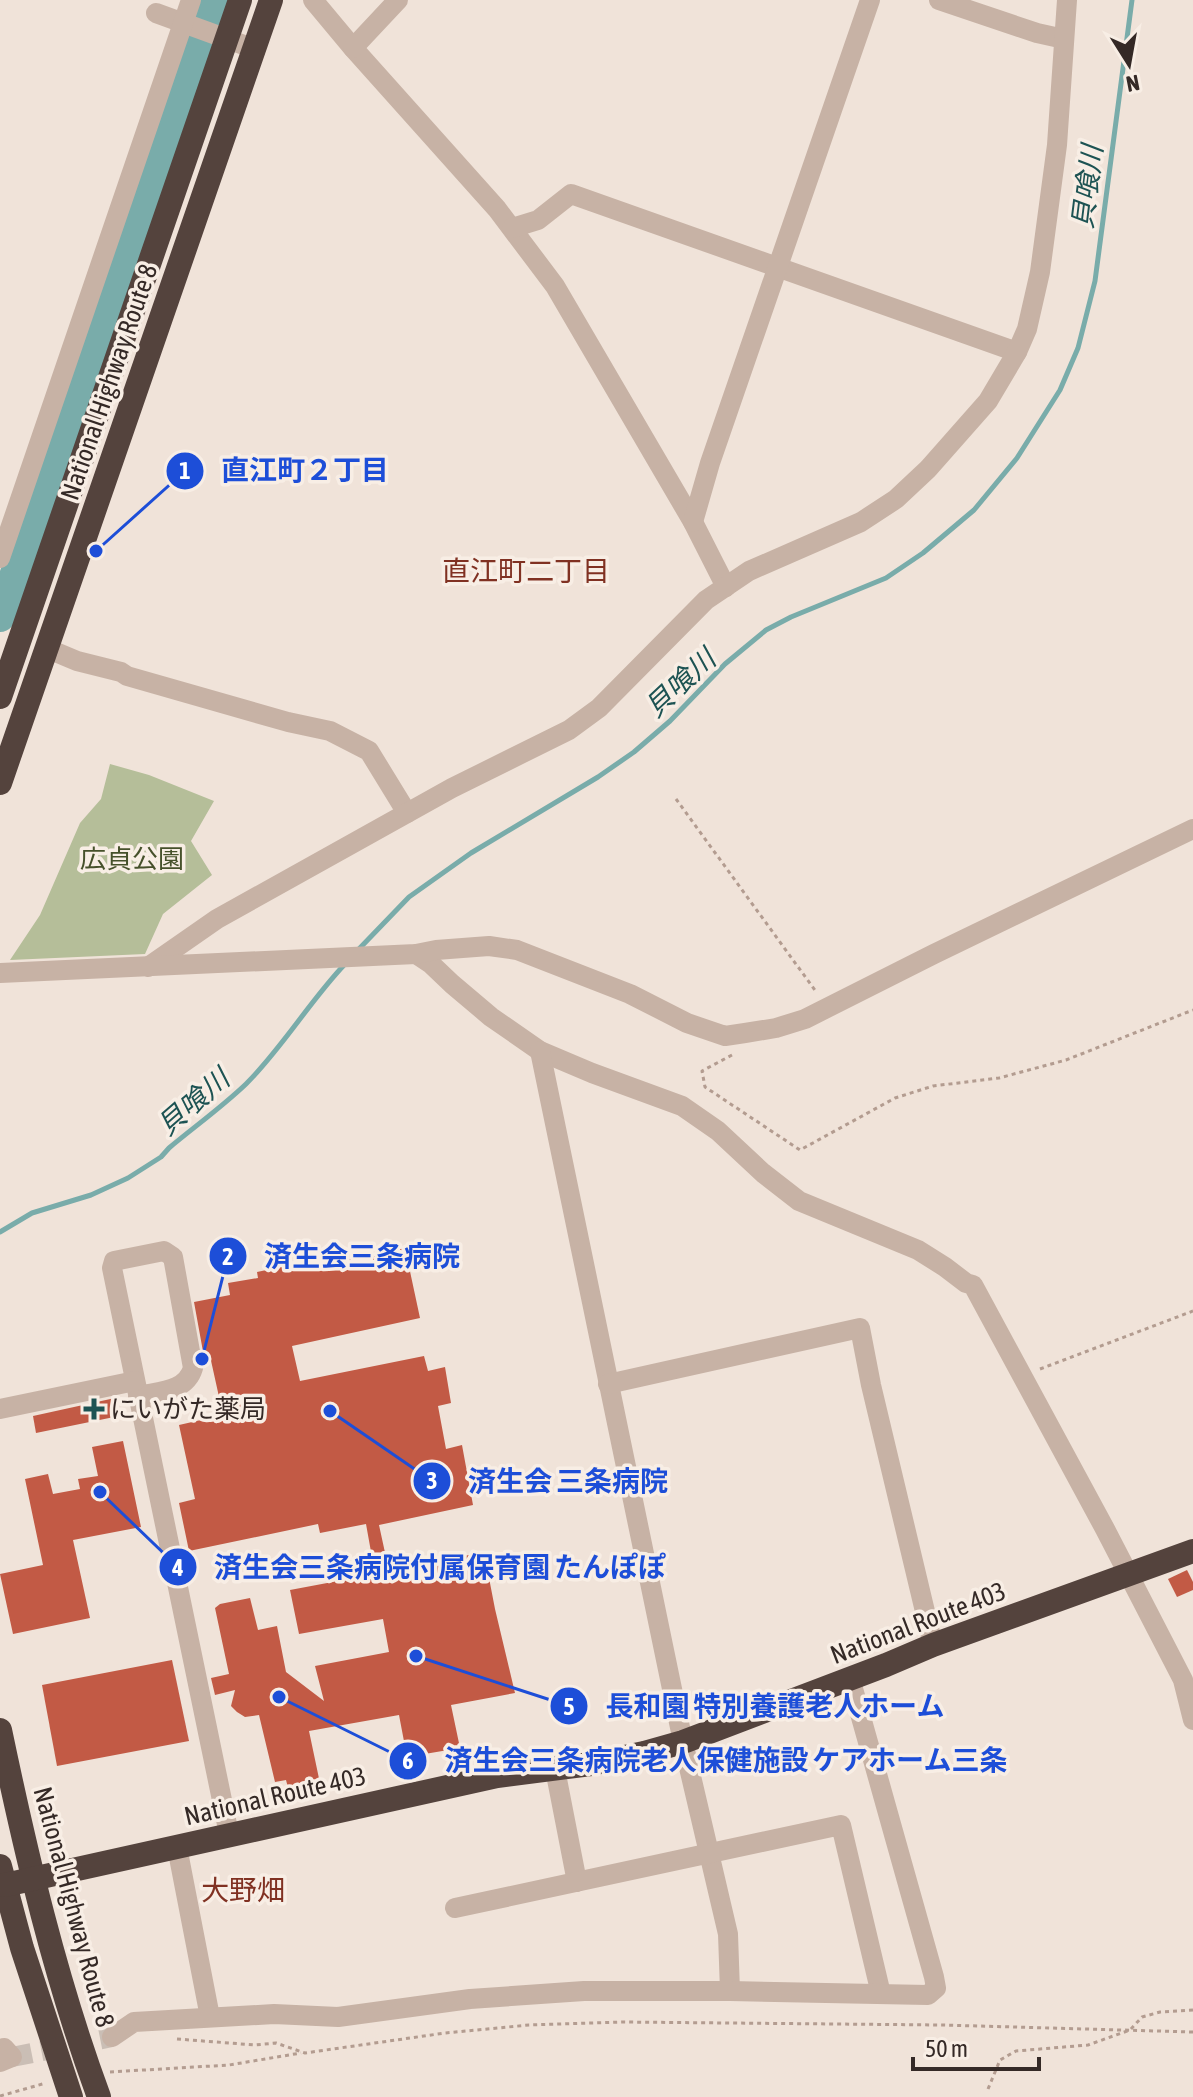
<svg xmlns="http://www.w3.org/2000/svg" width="1193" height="2097" viewBox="0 0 1193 2097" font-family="'Asap Condensed','Noto Sans JP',sans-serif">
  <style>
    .green { fill: #b5be99 }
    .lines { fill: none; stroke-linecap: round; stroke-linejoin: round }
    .stream { stroke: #79acaa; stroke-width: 5 }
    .river { stroke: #79acaa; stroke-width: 30 }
    .building { fill: #c25a45 }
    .minor-tunnel { stroke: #cabeb5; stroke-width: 20; stroke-dasharray: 20 10; stroke-linecap: butt }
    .path { stroke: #b39c90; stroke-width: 3; stroke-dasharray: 4 4; stroke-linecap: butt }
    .minor { stroke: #c7b2a5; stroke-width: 20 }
    .highway { stroke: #54433d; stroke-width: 24 }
    .poi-dot { fill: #1d5353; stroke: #f8eee5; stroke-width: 3 }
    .labels { text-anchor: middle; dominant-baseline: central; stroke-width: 7; stroke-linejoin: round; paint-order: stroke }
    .street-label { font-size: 26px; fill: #342926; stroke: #f8eee5 }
    .park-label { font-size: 26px; fill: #46512b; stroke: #f8eee5 }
    .poi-label { font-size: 26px; fill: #342926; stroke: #f8eee5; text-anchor: start }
    .water-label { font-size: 28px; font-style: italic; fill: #1d5353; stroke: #f8eee5 }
    .neighbourhood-label { font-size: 28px; fill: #803122; stroke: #f8eee5 }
    .leader { fill: none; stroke: #1d4ed8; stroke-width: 3 }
    .callout-dot { fill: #1d4ed8; stroke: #f8eee5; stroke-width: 3 }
    .mark-label { font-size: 24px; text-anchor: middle; font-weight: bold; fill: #fff }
    .callout-label { font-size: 28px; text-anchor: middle; font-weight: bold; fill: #1d4ed8; stroke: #f8eee5; stroke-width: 7; stroke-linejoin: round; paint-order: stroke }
  </style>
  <rect width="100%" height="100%" fill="#f0e3d9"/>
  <path class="green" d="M110 764 149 775 214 801 191 841 212 875 163 914 145 954 10 960 40 915 80 823 101 799Z"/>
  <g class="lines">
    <g class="stream">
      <path d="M357 951 409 897 471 853 598 777 634 752 670 721 725 664 766 630 791 617 886 578 923 553 974 510 1017 458 1060 390 1078 348 1095 281 1132 0"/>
      <path d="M0 1232 32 1213 91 1195 128 1178 161 1157 169 1148C194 1127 222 1107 246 1084 283 1047 309 1002 345 964"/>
    </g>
    <path class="river" d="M0 617 213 0"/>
  </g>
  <g class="building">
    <path d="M405 1248 420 1318 292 1346 300 1381 424 1356 428 1371 445 1367 451 1403 438 1406 446 1449 462 1445 473 1505 379 1525 389 1571 484 1552 495 1609 515 1693 451 1705 460 1748 407 1757 399 1715 309 1731 321 1788 311 1790 309 1795 291 1799 286 1780 275 1782 259 1715 245 1717 237 1712 231 1706 235 1690 215 1695 211 1678 229 1674 215 1608 220 1604 250 1598 258 1630 277 1626 286 1672 324 1701 315 1666 389 1652 383 1619 299 1634 290 1590 375 1574 366 1524 320 1533 318 1524 189 1551 179 1503 195 1499 179 1425 223 1415 210 1356 204 1357 194 1302 230 1295 228 1283 258 1278 257 1272 295 1264 296 1271Z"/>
    <path d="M115 1398 119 1416 36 1433 33 1416Z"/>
    <path d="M123 1441 141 1527 73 1540 90 1618 13 1634 0 1574 43 1565 25 1479 48 1474 53 1494 80 1489 78 1479 98 1476 92 1447Z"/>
    <path d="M1187 1570 1193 1582V1590L1177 1597 1168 1579Z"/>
    <path d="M172 1660 189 1741 57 1766 42 1685Z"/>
  </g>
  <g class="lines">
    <path class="minor-tunnel" d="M12 2057 112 2037"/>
    <g class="path">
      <path d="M676 799 817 993"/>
      <path d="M732 1055 702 1071 705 1087 800 1150 895 1098 933 1086 999 1078 1066 1060 1193 1010"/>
      <path d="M1040 1369 1193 1311"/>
      <path d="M177 2039 255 2045 276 2043 305 2053 445 2033 529 2025 622 2022 942 2025 1193 2032"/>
      <path d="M110 2072 229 2065 301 2053"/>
      <path d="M988 2089 1000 2060 1016 2051 1088 2045 1130 2030 1142 2017 1160 2012 1193 2010"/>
      <path d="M0 2096 46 2083"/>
    </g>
    <g class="minor">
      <path d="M313 0 353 48 497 209 555 286 693 522 726 587"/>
      <path d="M939 0 1037 33 1064 39"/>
      <path d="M156 13 255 49"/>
      <path d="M353 48 398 0"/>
      <path d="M512 228 538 220 571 194 1017 352"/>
      <path d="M693 522 710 463 870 0"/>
      <path d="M0 558 191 0"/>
      <path d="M46 648 77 661 121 672 127 676 288 722 330 731 369 751 407 813"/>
      <path d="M416 954 431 964 452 984 491 1017 540 1051 592 1073 682 1106 718 1131 763 1173 799 1201 918 1250 945 1267 966 1283 973 1285 1105 1529 1183 1680 1193 1720"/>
      <path d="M148 967 217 919 452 788 569 730 599 708 706 600 749 571 861 522 896 499 928 469 988 401 1017 352 1027 329 1040 272 1057 145 1067 0"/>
      <path d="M0 973 416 954 436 950 489 946 517 950 630 994 687 1023 725 1036 745 1033 776 1028 805 1019 934 954 1193 829"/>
      <path d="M540 1051 683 1742 728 1934 730 1991"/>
      <path d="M608 1384 860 1328 871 1385 933 1645"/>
      <path d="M138 1396C159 1391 186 1392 193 1368L173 1257 164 1251 114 1261 112 1268 229 1834"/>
      <path d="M0 1409 135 1381"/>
      <path d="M555 1769 577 1882"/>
      <path d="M177 1847 210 2017"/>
      <path d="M455 1908 841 1825 881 1994"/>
      <path d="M112 2037 134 2022 274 2014 338 2017 470 1999 584 1991H730L928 1995 936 1988 934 1977 850 1678"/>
      <path d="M0 2049 4 2048 12 2057 0 2062"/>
    </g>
    <g class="highway">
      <path d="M0 697 240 0"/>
      <path d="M0 783 271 0"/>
      <path d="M0 1730C26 1854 55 1978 99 2097"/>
      <path d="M0 1866 22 1948 71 2097"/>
      <path d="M5 1885 497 1776 591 1764 644 1753 683 1742 886 1665 933 1645 1193 1551"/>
    </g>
  </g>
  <path class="poi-dot" d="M90 1397h8v8h8v8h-8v8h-8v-8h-8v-8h8z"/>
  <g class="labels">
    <g class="street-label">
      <text transform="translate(109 382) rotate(-71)">National Highway Route 8</text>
      <text transform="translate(918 1623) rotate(-21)">National Route 403</text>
      <text transform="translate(275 1796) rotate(-13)">National Route 403</text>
      <text transform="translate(74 1907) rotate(75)">National Highway Route 8</text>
    </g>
    <g class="park-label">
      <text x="132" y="859">広貞公園</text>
    </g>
    <g class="poi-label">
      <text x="110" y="1409">にいがた薬局</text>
    </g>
    <g class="water-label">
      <text transform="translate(1087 187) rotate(-83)">貝喰川</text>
      <text transform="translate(680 683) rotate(-43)">貝喰川</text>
      <text transform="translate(193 1102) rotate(-41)">貝喰川</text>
    </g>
    <g class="neighbourhood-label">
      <text x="526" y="571">直江町二丁目</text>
      <text x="243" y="1890">大野畑</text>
    </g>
  </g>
  <path class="leader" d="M96 551L185 471M202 1359L228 1256M330 1411L432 1481M100 1492L178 1567M416 1656L569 1706M279 1697L408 1761"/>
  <g class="callout-dot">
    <circle cx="96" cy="551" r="8"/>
    <circle cx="202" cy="1359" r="8"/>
    <circle cx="330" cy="1411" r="8"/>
    <circle cx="100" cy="1492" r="8"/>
    <circle cx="416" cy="1656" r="8"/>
    <circle cx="279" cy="1697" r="8"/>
    <circle cx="185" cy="471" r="20"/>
    <circle cx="228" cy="1256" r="20"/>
    <circle cx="432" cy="1481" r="20"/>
    <circle cx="178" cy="1567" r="20"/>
    <circle cx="569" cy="1706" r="20"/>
    <circle cx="408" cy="1761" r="20"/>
  </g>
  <g class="mark-label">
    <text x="185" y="479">1</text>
    <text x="228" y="1265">2</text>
    <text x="432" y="1489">3</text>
    <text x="178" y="1576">4</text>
    <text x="569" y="1715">5</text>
    <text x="408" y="1769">6</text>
  </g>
  <g class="callout-label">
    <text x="305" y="480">直江町２丁目</text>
    <text x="362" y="1266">済生会三条病院</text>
    <text x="568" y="1491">済生会 三条病院</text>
    <text x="440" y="1577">済生会三条病院付属保育園 たんぽぽ</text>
    <text x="775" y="1716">長和園 特別養護老人ホーム</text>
    <text x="726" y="1770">済生会三条病院老人保健施設 ケアホーム三条</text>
  </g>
  <g transform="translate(1129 64) rotate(169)" stroke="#f8eee5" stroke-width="6" paint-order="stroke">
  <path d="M0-6L14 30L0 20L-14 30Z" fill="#342926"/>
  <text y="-12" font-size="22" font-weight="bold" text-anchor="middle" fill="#342926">N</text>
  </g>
  <path d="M913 2057v12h126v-12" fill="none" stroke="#342926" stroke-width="4"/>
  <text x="925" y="2057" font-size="24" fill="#342926" stroke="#f8eee5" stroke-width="6" paint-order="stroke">50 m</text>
</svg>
